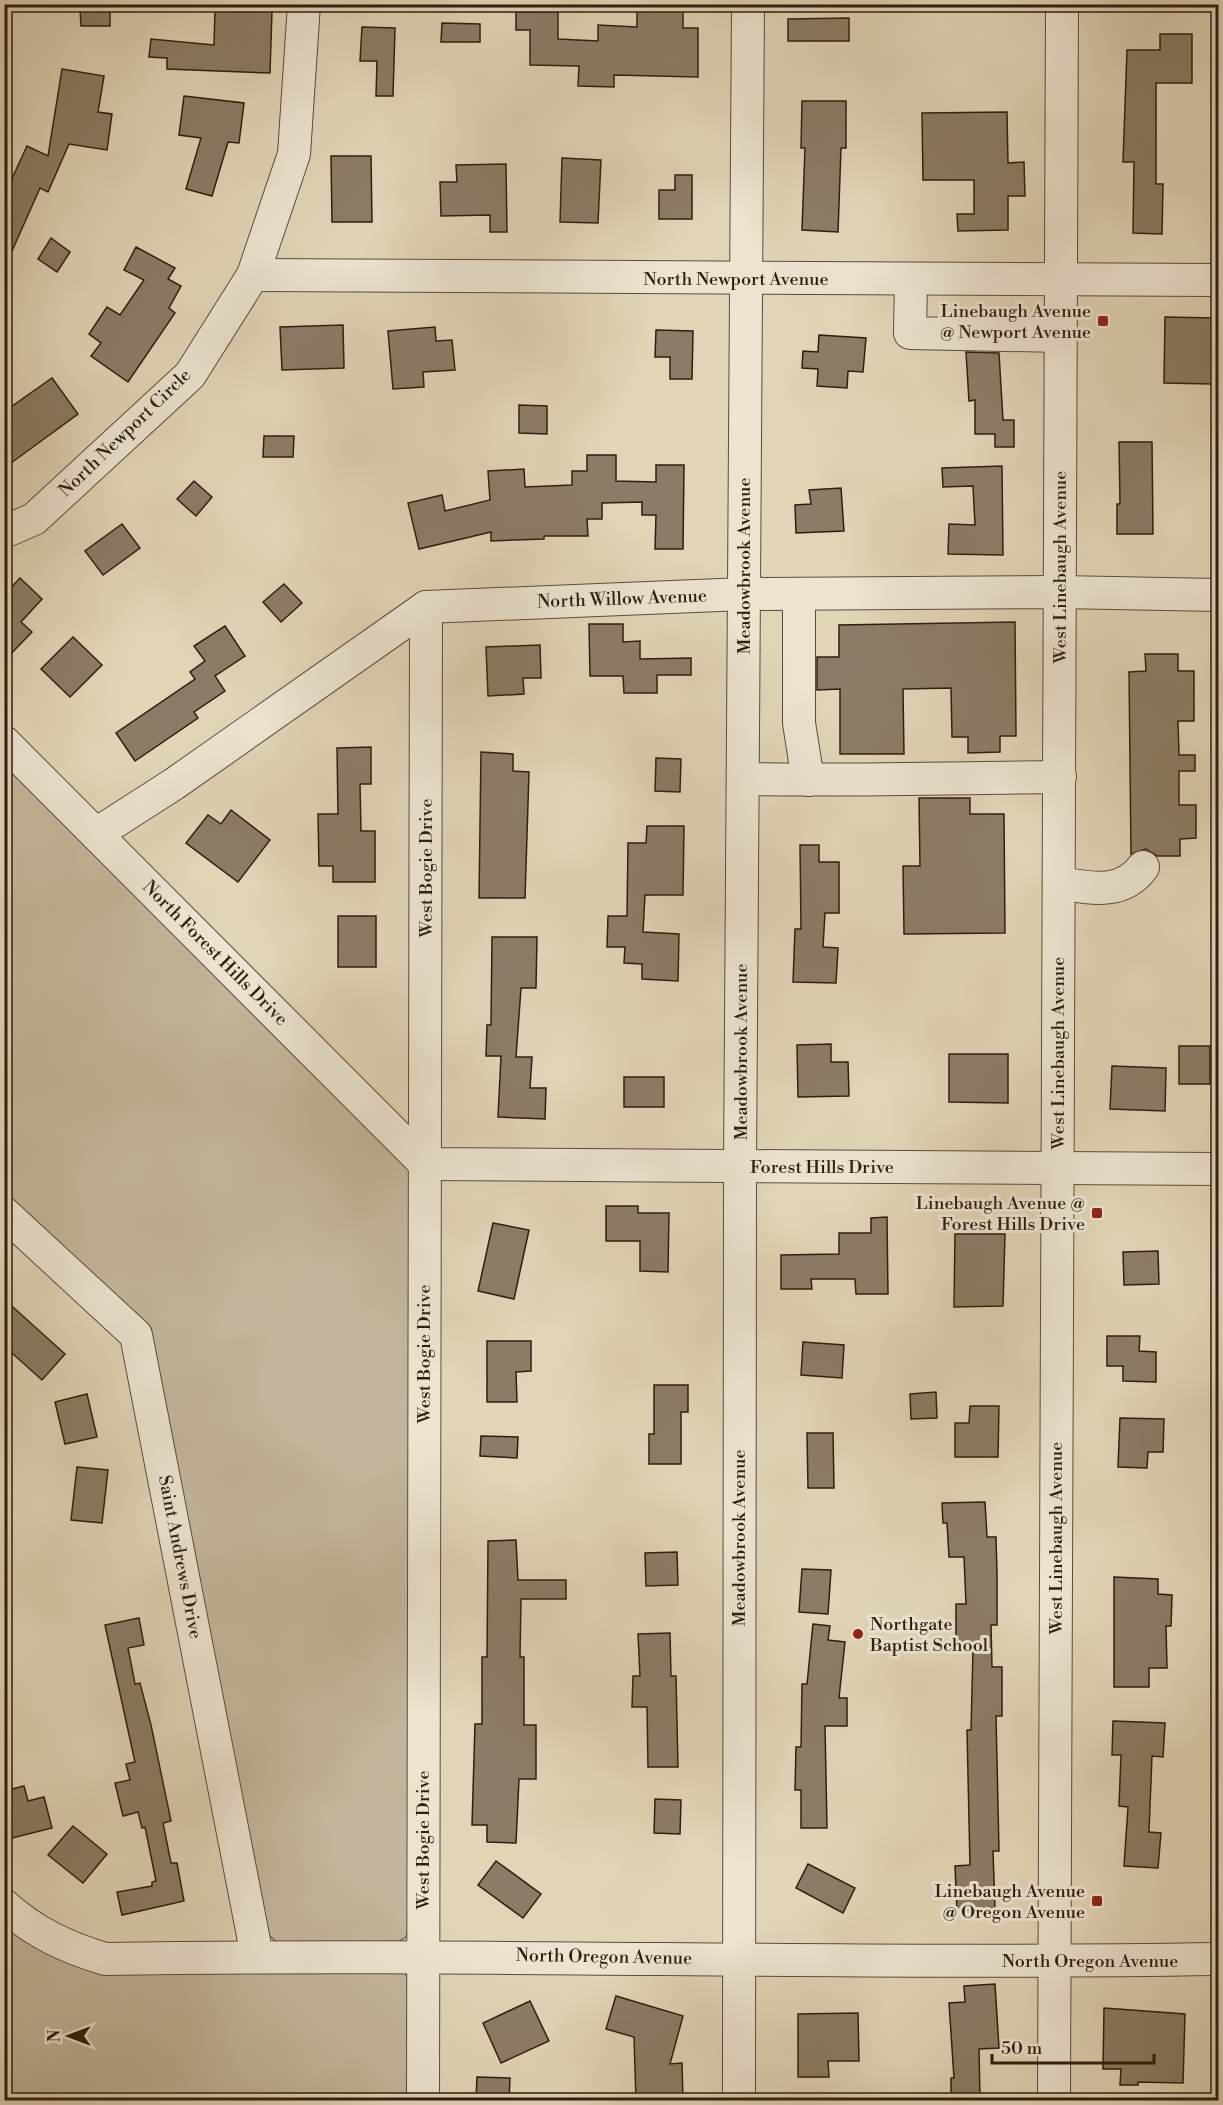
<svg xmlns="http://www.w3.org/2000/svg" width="1223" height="2105" viewBox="0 0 1223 2105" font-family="'Libre Bodoni',serif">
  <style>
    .green { fill: #c3b59b; stroke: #796956; stroke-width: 1.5 }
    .building { fill: #8c7c67; stroke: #2f1d10; stroke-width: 1.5 }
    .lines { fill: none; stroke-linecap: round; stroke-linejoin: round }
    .minor-casing { stroke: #5c4b3a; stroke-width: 34 }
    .minor { stroke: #ece3d0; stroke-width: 32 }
    .poi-dot { fill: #8f2418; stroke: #ece3d0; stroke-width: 2 }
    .labels { text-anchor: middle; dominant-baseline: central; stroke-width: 6; stroke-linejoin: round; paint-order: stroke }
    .street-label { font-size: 18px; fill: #2f1d10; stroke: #ece3d0 }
    .poi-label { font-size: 18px; fill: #2f1d10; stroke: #ece3d0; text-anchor: end }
  </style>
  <rect width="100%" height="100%" fill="#e1d4b7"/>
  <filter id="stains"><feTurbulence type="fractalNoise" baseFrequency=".00333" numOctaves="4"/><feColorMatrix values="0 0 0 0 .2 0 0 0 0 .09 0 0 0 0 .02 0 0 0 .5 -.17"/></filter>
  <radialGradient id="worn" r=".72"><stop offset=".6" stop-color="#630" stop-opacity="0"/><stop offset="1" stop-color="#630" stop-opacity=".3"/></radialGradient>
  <g class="green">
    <path d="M4 760 411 1164V1927L405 1938 393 1944 278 1943 262 1929 148 1344 5 1198Z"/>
    <path d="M4 1914 70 1963 399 1966 411 1981 412 2100H5Z"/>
  </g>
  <g class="building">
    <path d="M80 9H110V26H81Z"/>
    <path d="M215 9 272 11 270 73 167 69V58L149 57 151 39 214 45Z"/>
    <path d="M637 11H683V28H698V77L614 75V87L578 86 579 66 530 65V30H516V12H558V39L598 41V25L637 27Z"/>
    <path d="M849 18V41H788V19Z"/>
    <path d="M442 23 480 24V42H441Z"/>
    <path d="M362 27 395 28 393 96H376L377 61H360Z"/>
    <path d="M1160 34H1192V83H1156V184H1163L1162 234 1133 233 1134 162H1123L1127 50H1160Z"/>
    <path d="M62 69 104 76 98 112 112 114 107 150 69 144 48 192 40 188 4 269V196L27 146 48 156Z"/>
    <path d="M184 96 244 103 239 143 228 142 212 196 186 189 201 138 179 135Z"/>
    <path d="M802 101H846V148H841L838 232 802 230 805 148H801Z"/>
    <path d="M1007 112 1008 163 1024 162 1025 196H1008V230L958 231 957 214H974V180H923L922 113Z"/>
    <path d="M331 156H371L372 222H332Z"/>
    <path d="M562 158 601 160 598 223 560 222Z"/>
    <path d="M506 164 507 232H490V215L441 216 440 182H457L456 165Z"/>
    <path d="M675 175H692V219H659V190H675Z"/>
    <path d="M51 238 70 252 57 272 38 259Z"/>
    <path d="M136 247 175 268 168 279 181 286 169 308 175 313 128 382 91 356 101 343 89 334 107 307 120 315 144 280 124 270Z"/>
    <path d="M1165 317 1213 318 1212 384 1164 383Z"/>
    <path d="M343 325 344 368 282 370 280 327Z"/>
    <path d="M435 327 436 341 452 340 455 370 423 372 424 387 393 389 388 331Z"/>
    <path d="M656 330 693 331 692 379H670V357H655Z"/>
    <path d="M819 335 866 338 863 372 848 371 847 388 817 386 818 369 802 368 803 351 818 352Z"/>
    <path d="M966 352 999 353 1003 420H1014V447H995V434H975V400L969 401Z"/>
    <path d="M52 378 78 414 11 463 4 453V412Z"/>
    <path d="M519 405 547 406V434L519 433Z"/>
    <path d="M264 436H294L293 457H263Z"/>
    <path d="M1119 442H1152L1153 534H1117V504H1120Z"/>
    <path d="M587 455H616V481L656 482V465H684L683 549H655L656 515H642V502L602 503V519H587L588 536H544V539L491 541V532L419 549 408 503 442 495 445 511 490 500 488 471 524 469 525 487 572 485V471H587Z"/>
    <path d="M1002 466 1003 555 948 554 949 524 975 525 973 486 943 487 942 468Z"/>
    <path d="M194 481 212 497 196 516 177 499Z"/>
    <path d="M841 488 844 531 796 533 795 505 811 504 809 490Z"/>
    <path d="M122 524 140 548 103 575 85 551Z"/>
    <path d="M20 578 42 599 21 622 32 632 4 661V595Z"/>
    <path d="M284 584 302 603 281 622 263 602Z"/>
    <path d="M1015 622 1016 736H1000V752L968 753V737H952L951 688 903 689 904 754H840V689L817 690V657H839V625Z"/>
    <path d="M589 624H623V642L640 641V659L691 658V675H657V693H624L623 676H590Z"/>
    <path d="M225 626 245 656 215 676 225 691 194 712 198 718 135 761 116 733 195 679 190 672 205 661 194 646Z"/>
    <path d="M73 637 102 665 70 697 41 669Z"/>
    <path d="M540 645 541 678H523L524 694 488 696 486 647Z"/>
    <path d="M1145 654H1178V671H1194V721H1178L1179 755H1195V771H1179V805H1196V838L1180 839V856H1157L1146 849 1131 854 1129 672 1146 671Z"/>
    <path d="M371 747V784H360L361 831H375V882H333V866H319L318 814H338L337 748Z"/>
    <path d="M481 752 513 754V771L529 772 525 898H479Z"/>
    <path d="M656 758 681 759 680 792 655 791Z"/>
    <path d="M919 798H970V814H1004L1005 933 904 934 903 866H920Z"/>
    <path d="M231 810 270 840 238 882 186 843 208 815 221 824Z"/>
    <path d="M647 826H684L683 895H645L643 932 679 934 678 981 642 979V964L624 963 625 947H607L608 916H627L628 843H646Z"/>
    <path d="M800 845H819V862H839V913H825L823 947 838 948 836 983 793 982 795 929H801Z"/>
    <rect x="338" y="916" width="38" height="51"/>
    <path d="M492 937H537L536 988H521L516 1057H532L530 1088H546L545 1119 498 1117 501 1056H486L487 1025H491Z"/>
    <path d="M831 1044V1062H848L849 1096 798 1097 797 1045Z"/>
    <rect x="1179" y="1046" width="31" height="38"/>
    <path d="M949 1054H1008V1103L949 1102Z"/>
    <path d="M1112 1066 1166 1068 1165 1111 1110 1109Z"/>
    <rect x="624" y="1077" width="40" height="30"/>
    <path d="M606 1206H638V1213H669L668 1272 640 1271V1241H606Z"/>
    <path d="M887 1217 888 1294H856L855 1279H811L812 1289H781V1255L839 1254V1233H871V1218Z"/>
    <path d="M493 1223 529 1230 514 1299 478 1291Z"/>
    <path d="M955 1234H1005L1003 1306 954 1307Z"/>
    <path d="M1158 1251 1159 1284 1124 1285 1123 1252Z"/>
    <path d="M4 1299 65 1354 42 1380 4 1346Z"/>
    <path d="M1107 1336H1140L1139 1351 1156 1352V1382L1123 1381V1366H1107Z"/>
    <path d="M487 1341H531V1371L516 1372 517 1402H487Z"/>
    <path d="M803 1342 844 1345 842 1378 801 1375Z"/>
    <path d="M654 1385H688V1412H681V1464H649V1434H654Z"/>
    <path d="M936 1392 937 1418 911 1419 910 1394Z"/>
    <path d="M87 1394 97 1437 65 1444 55 1402Z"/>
    <path d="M970 1406H999L998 1457H955V1423H969Z"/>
    <path d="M1120 1418 1164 1419 1163 1452H1148L1147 1468 1118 1467Z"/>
    <path d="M807 1433H833L834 1488H808Z"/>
    <path d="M481 1436 518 1437 517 1458 480 1456Z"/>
    <path d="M77 1467 108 1470 102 1523 71 1520Z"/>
    <path d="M985 1502 987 1537H996L997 1574V1625H991L992 1667H1002V1716H996L999 1851H993L995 1909 957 1911 955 1866 970 1865 967 1730H971L973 1650 970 1643 956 1641V1604H966L964 1557H949L947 1523H943L942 1503Z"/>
    <path d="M516 1540 518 1580H566V1599H521L520 1657H524V1725H536V1779H519L516 1843 487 1842V1825H472L475 1724H482V1657H487L488 1541Z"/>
    <path d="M677 1552 678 1585 646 1586 645 1553Z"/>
    <path d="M802 1569 831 1570 828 1614 799 1612Z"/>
    <path d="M1114 1577 1158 1579V1594L1172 1595 1171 1626H1166L1167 1668H1149V1687H1114Z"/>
    <path d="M139 1618 144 1645 128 1648 135 1684 140 1683 151 1725 171 1821 163 1823 171 1863H177L184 1901 122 1915 117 1892 152 1886V1882L156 1881 145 1827 142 1828 138 1812 123 1816 115 1783 130 1780 126 1764 135 1762 105 1625Z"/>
    <path d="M813 1624 830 1626 828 1640 845 1642 839 1698H847V1726H825L827 1828H801V1790H795L796 1747H801L802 1684H807Z"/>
    <path d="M670 1633 671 1676H676L678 1767H648L647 1707H632L633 1676H640L638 1634Z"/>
    <path d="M1113 1721 1165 1723 1163 1757 1152 1756 1149 1832 1161 1833 1158 1868 1124 1866 1128 1807 1119 1806 1121 1755H1112Z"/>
    <path d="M24 1786 28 1801 44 1797 52 1828 4 1840V1791Z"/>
    <path d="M655 1799 681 1800 680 1834 654 1833Z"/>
    <path d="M73 1826 107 1854 83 1883 48 1855Z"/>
    <path d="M496 1861 541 1894 523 1918 478 1885Z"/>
    <path d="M808 1864 855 1888 843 1913 796 1888Z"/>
    <path d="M995 1984 999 2048 979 2049 980 2100H951V2078H954L949 2003 965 2002 964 1986Z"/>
    <path d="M616 1996 683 2016 670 2064 682 2063 683 2100H636L634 2037 606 2029Z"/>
    <path d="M530 2001 549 2041 501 2063 483 2023Z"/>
    <path d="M1104 2008 1185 2014 1183 2083 1138 2082V2085H1120L1121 2069H1103Z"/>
    <path d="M858 2013 859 2061H828L829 2077H798V2014Z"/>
    <path d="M477 2077 510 2078 509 2100H476Z"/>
  </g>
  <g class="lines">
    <defs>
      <g id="minor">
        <path d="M253 275 1218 280"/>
        <path d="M911 280 910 333 1061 336"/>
        <path d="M4 532 34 519 190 375 253 275 294 154 304 4"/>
        <path d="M799 594V723L808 780"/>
        <path d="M4 742 425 1164 1218 1169"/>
        <path d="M743 779C848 781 954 778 1060 777"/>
        <path d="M96 834 174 784 426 607 744 594 1060 592 1218 595"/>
        <path d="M1059 883C1090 888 1122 896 1143 867"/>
        <path d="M4 1213 136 1335 257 1956"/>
        <path d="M4 1905C35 1933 66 1947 105 1959 476 1953 847 1965 1218 1959"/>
        <path d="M423 2100 426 607"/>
        <path d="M739 2100 740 1167 748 4"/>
        <path d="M1054 2100 1062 4"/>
      </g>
    </defs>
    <use href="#minor" class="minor-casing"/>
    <use href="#minor" class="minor"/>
  </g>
  <g class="poi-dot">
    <rect x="1097" y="315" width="12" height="12" rx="3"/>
    <rect x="1091" y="1207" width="12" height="12" rx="3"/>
    <circle cx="858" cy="1634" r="6"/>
    <rect x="1091" y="1895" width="12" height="12" rx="3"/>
  </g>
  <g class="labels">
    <g class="street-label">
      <text x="736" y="279">North Newport Avenue</text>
      <text transform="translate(125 433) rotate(-44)">North Newport Circle</text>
      <text transform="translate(744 566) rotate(-90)">Meadowbrook Avenue</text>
      <text transform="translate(1060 567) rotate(-90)">West Linebaugh Avenue</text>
      <text transform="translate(622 599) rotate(-2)">North Willow Avenue</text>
      <text transform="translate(426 868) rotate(-90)">West Bogie Drive</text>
      <text transform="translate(215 953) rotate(45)">North Forest Hills Drive</text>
      <text transform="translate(741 1052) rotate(-90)">Meadowbrook Avenue</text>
      <text transform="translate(1058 1053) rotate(-90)">West Linebaugh Avenue</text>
      <text x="822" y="1167">Forest Hills Drive</text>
      <text transform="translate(424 1354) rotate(-90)">West Bogie Drive</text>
      <text transform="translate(739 1538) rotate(-90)">Meadowbrook Avenue</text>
      <text transform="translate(1056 1538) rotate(-90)">West Linebaugh Avenue</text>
      <text transform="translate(180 1557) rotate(79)">Saint Andrews Drive</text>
      <text transform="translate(423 1840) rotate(-90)">West Bogie Drive</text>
      <text transform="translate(604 1957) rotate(1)">North Oregon Avenue</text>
      <text x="1090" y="1961">North Oregon Avenue</text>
    </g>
    <g class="poi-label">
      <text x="1091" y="311">Linebaugh Avenue<tspan x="1091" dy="21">@ Newport Avenue</tspan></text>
      <text x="1085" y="1203">Linebaugh Avenue @<tspan x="1085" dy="21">Forest Hills Drive</tspan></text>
      <text x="870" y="1624" text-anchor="start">Northgate<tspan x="870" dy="21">Baptist School</tspan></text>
      <text x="1085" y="1891">Linebaugh Avenue<tspan x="1085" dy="21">@ Oregon Avenue</tspan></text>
    </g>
  </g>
  <rect width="1223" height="2105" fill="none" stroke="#e1d4b7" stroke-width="24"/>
  <rect x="6" y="6" width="1211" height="2093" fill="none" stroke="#2f1d10" stroke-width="3"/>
  <rect x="12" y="12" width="1199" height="2081" fill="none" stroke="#2f1d10" stroke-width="1.5"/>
  <g transform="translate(69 2036) rotate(270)" stroke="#ece3d0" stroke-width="4.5" paint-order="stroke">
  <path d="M0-4.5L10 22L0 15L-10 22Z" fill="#2f1d10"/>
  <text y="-9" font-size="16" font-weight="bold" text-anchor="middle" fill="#2f1d10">N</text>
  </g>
  <path d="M992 2054v9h162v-9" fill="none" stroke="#2f1d10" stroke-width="3"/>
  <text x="1001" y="2054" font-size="18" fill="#2f1d10" stroke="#ece3d0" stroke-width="4.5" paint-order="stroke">50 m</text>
  <rect width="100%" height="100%" filter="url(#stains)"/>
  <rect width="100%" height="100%" fill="url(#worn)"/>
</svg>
